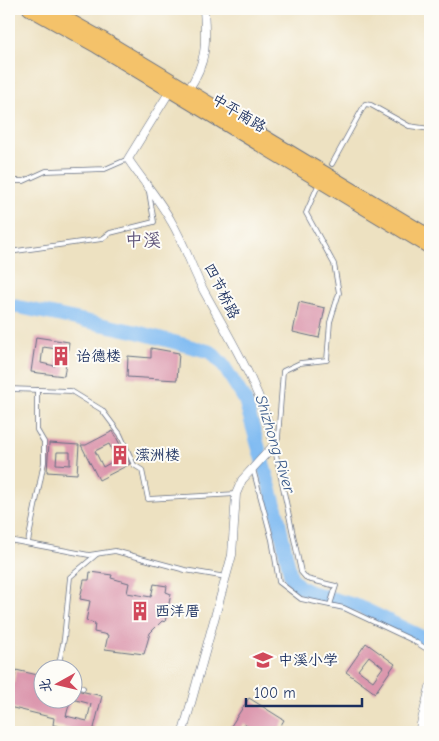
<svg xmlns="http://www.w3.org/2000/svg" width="439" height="741" viewBox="0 0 439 741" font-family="'Comic Neue','LXGW WenKai TC',sans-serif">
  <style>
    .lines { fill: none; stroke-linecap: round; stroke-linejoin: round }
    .river { stroke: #80bbf2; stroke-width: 14 }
    .building { fill: #dc98ae; fill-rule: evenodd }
    .service-casing { stroke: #646d81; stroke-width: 5.5 }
    .minor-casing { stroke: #646d81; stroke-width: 9 }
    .trunk-casing { stroke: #646d81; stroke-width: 14 }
    .service { stroke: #fff; stroke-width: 4 }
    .minor { stroke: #fff; stroke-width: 8 }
    .trunk { stroke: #f4c26a; stroke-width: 12 }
    .labels { text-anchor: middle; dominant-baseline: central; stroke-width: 4; stroke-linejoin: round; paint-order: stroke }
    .street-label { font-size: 15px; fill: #1b2f5e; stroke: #fdfcf7 }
    .poi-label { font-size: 15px; fill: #1b2f5e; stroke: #fdfcf7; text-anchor: start }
    .water-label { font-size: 16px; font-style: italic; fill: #39598a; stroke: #fdfcf7 }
    .quarter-label { font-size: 18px; fill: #5f547a; stroke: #fdfcf7 }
  </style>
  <rect width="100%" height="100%" fill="#fdfcf7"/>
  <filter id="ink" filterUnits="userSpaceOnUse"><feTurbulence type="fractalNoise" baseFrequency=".02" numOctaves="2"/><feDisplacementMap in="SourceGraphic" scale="10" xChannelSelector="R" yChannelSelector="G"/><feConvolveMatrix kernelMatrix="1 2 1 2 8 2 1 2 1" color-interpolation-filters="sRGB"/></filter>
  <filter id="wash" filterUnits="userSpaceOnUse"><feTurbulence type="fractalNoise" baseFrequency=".0096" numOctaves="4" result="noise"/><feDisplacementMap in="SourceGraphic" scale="20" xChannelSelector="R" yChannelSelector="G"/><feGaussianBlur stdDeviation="1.12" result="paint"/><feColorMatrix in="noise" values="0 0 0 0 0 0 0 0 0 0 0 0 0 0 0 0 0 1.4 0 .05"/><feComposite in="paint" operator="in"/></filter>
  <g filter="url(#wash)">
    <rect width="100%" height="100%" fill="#ede1c1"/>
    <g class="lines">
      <path class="river" d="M9 305 133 331 211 352 223 365 245 400 277 512 291 578 300 587 310 592 360 607 430 641"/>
    </g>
    <g id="blocks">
      <g class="building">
        <path d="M299 302 325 308 319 338 293 332Z"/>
        <path d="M36 337 69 342 64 376 31 372ZM43 347 57 349 55 366 41 363Z"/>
        <path d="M151 348 179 353 177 380 127 377 128 356 151 358Z"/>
        <path d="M113 431 130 464 99 480 81 445H86ZM109 444 117 459 103 467 95 451Z"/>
        <path d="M49 443 79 445 77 474 47 472ZM57 452H70V465L56 464Z"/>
        <path d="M90 572 112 575 111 578 129 583 127 593 151 597 154 584 167 586 166 592 171 594 165 622 162 621 150 633 144 654 105 649 108 635 94 632 95 623 86 621 90 601 80 599 84 580H89Z"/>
        <path d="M366 643 395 664 375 693 346 672ZM369 656 383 667 373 681 358 670Z"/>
        <path d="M16 670 42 676V698H71L66 716 87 721 91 704 72 699V689L102 696 93 732H84L53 725 54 718 9 707Z"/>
        <path d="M249 698 284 720 277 732H256L244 724 239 732H227Z"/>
      </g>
    </g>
  </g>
  <g filter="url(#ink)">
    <use href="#blocks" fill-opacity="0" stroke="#646d81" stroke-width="1"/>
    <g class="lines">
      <defs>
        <g id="service">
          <path d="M332 164 365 104 371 105 409 126 430 129"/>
          <path d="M9 181H24L46 171 105 169 128 159"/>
          <path d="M319 183 306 213 334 264 339 293 330 322 327 360 300 363 283 371 278 438 274 445 301 572 307 579 336 586 330 605"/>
          <path d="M9 252 102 239 110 233 154 222 149 192"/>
          <path d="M9 389 71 391 102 410 120 434 134 465 142 470 148 499 236 494"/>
          <path d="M253 469 272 540 279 582 301 599 344 608 412 640 430 651"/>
          <path d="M9 540 89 555 115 551 185 570 226 577"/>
          <path d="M28 542 44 462V442L37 430V390"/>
          <path d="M58 668 64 639 70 577 97 554"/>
          <path d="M72 684 83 688"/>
        </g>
        <g id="minor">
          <path d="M188 90C208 61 206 41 204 9"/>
          <path d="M170 91 128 159C142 180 159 199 171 221 185 244 192 270 205 293 232 342 262 390 274 445L242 480 236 494 232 555 183 732"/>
          <path d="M419 732 430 687"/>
        </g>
        <g id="trunk">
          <path d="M29 9 97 47 430 248"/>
          <path d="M50 9 102 38 430 236"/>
        </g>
      </defs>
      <use href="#service" class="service-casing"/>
      <use href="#minor" class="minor-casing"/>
      <use href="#trunk" class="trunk-casing"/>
      <use href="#service" class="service"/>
      <use href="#minor" class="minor"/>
      <use href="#trunk" class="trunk"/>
    </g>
  </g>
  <defs>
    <symbol id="building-bare" viewBox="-9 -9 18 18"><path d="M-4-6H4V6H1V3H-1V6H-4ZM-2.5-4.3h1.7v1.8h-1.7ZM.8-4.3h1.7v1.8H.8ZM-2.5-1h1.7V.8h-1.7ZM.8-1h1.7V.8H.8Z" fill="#d1495b" stroke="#fdfcf7" stroke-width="2.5" paint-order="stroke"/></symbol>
    <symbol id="school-bare" viewBox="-9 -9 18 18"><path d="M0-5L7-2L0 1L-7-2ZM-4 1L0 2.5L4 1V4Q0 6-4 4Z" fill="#d1495b" stroke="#fdfcf7" stroke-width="2.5" paint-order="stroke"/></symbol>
  </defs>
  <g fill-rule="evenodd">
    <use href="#building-bare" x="47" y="342" width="28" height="28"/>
    <use href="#building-bare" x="106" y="441" width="28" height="28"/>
    <use href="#building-bare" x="126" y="597" width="28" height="28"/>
    <use href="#school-bare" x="249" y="646" width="28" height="28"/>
  </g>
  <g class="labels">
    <g class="street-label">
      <text transform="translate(239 113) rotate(31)">中平南路</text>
      <text transform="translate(222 291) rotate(63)">四节桥路</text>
    </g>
    <g class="poi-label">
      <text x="76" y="356">诒德楼</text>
      <text x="135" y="455">潆洲楼</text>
      <text x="155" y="611">西洋厝</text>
      <text x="278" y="660">中溪小学</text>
    </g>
    <g class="water-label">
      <text transform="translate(275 444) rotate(73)">Shizhong River</text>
    </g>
    <g class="quarter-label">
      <text x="143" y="240">中溪</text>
    </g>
  </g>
  <rect width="439" height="741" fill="none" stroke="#fdfcf7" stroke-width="30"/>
  <g transform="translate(58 684) rotate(262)"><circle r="24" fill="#fdfcf7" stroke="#a3aaba"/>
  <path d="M0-4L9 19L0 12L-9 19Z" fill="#d1495b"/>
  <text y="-8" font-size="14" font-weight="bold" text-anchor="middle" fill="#1b2f5e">北</text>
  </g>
  <path d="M246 698v8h116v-8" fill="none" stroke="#1b2f5e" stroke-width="2.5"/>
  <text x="254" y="698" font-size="15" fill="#1b2f5e" stroke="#fdfcf7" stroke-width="4" paint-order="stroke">100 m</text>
</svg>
